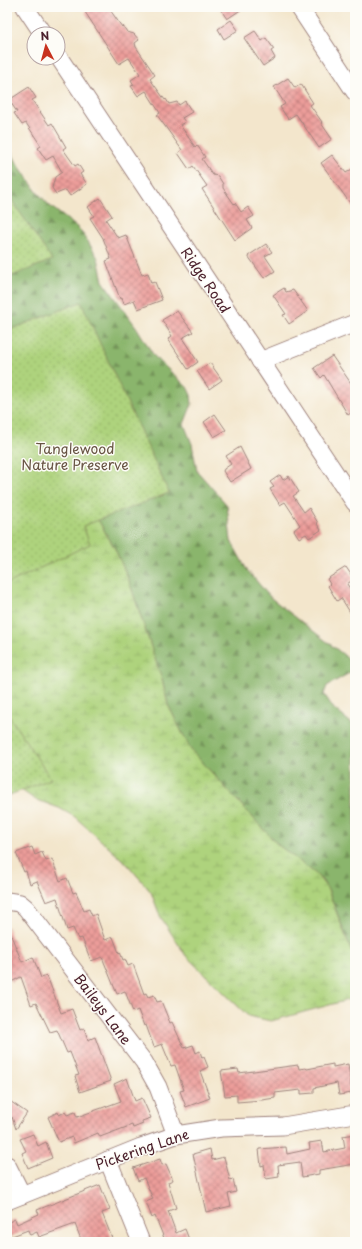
<svg xmlns="http://www.w3.org/2000/svg" width="362" height="1249" viewBox="0 0 362 1249" font-family="'Playpen Sans',sans-serif">
  <style>
    .forest { fill: url(#forest-firs); stroke: #6a6a4c }
    .wetland { fill: url(#wetland-marsh); stroke: #7c7954 }
    .park { fill: url(#park-dots); stroke: #7c7954 }
    .building { fill: url(#building-cross-hatch) }
    .lines { fill: none; stroke-linecap: round; stroke-linejoin: round }
    .minor-casing { stroke: #9e827c; stroke-width: 19 }
    .minor { stroke: #fff; stroke-width: 17 }
    .labels { text-anchor: middle; dominant-baseline: central; stroke-width: 3; stroke-linejoin: round; paint-order: stroke }
    .street-label { font-size: 14px; fill: #4a1f2b; stroke: #fdfcf7 }
    .park-label { font-size: 14px; fill: #685544; stroke: #fdfcf7 }
  </style>
  <defs>
    <pattern id="forest-firs" width="22" height="20" patternUnits="userSpaceOnUse"><rect width="22" height="20" fill="#8ab56c"/><path d="M5 1l3.5 6h-7zM16 11l3.5 6h-7z" fill="#739359"/></pattern>
    <pattern id="wetland-marsh" width="20" height="14" patternUnits="userSpaceOnUse"><rect width="20" height="14" fill="#aed37d"/><path d="M1 5h8M5 5V1M11 12h8M15 12V8" fill="none" stroke="#97b56c"/></pattern>
    <pattern id="park-dots" width="8" height="8" patternUnits="userSpaceOnUse"><rect width="8" height="8" fill="#aed37d"/><path d="M2 2h.1M6 6h.1" fill="none" stroke="#97b56c" stroke-width="1.8" stroke-linecap="round"/></pattern>
    <pattern id="building-cross-hatch" width="8" height="8" patternUnits="userSpaceOnUse"><rect width="8" height="8" fill="#ec9d9a"/><path d="M0 0l8 8M0 8l8-8" fill="none" stroke="#c17f7e"/></pattern>
  </defs>
  <rect width="100%" height="100%" fill="#fdfcf7"/>
  <filter id="ink" filterUnits="userSpaceOnUse"><feTurbulence type="fractalNoise" baseFrequency=".025" numOctaves="2"/><feDisplacementMap in="SourceGraphic" scale="8" xChannelSelector="R" yChannelSelector="G"/><feConvolveMatrix kernelMatrix="1 2 1 2 8 2 1 2 1" color-interpolation-filters="sRGB"/></filter>
  <filter id="wash" filterUnits="userSpaceOnUse"><feTurbulence type="fractalNoise" baseFrequency=".012" numOctaves="4" result="noise"/><feDisplacementMap in="SourceGraphic" scale="16" xChannelSelector="R" yChannelSelector="G"/><feGaussianBlur stdDeviation="0.9" result="paint"/><feColorMatrix in="noise" values="0 0 0 0 0 0 0 0 0 0 0 0 0 0 0 0 0 1.4 0 .05"/><feComposite in="paint" operator="in"/></filter>
  <g filter="url(#wash)">
    <rect width="100%" height="100%" fill="#f3e6cc"/>
    <path class="forest" d="M7 142 17 163 37 192 50 206 78 228 85 237 98 258 103 281 137 328 154 356 187 387 191 395 192 404 184 424 192 444 197 471 227 505 231 541 247 570 271 598 344 655 349 660 353 668 351 672 327 686 324 694 334 709 355 726V960L329 892 322 880 278 845 191 750 168 705 162 680 128 578 114 547 98 520 7 423Z"/>
    <path class="wetland" d="M7 423 98 520 114 547 128 578 162 680 168 705 191 750 278 845 316 874 327 888 355 960V998L271 1021 248 1016 186 956 160 916 151 892 128 865 75 817 59 808 34 799 17 787 7 747Z"/>
    <g class="park">
      <path d="M7 193 52 260 7 278Z"/>
      <path d="M81 302 169 493 83 526 90 544 7 584V331Z"/>
      <path d="M7 713 51 779 7 796Z"/>
    </g>
    <g id="blocks">
      <g class="building">
        <path d="M92 7H108L122 27 123 26 127 32 134 34 139 40 135 43 136 47 155 75 150 79 165 100 166 99 169 104 177 102 179 105 185 101 192 112 182 118 185 122 180 125 195 147 197 145 205 157 202 159 213 175 218 176 223 184V188L234 204 235 203 241 212 248 207 254 216 247 220 252 228 235 240 202 189 207 186 193 166 189 169 178 153 182 150 157 115 160 113 146 91 138 96 131 86 134 85 131 80 140 74 129 58 119 64 85 12Z"/>
        <path d="M219 7H245L227 19Z"/>
        <path d="M231 20 238 30 224 39 218 29Z"/>
        <path d="M255 31 262 41 266 38 274 49 271 51 275 58 263 66 244 38Z"/>
        <path d="M288 78 295 88 301 84 313 103 310 105 322 122 321 123 332 139 319 148 296 114 288 119 280 107 285 104 274 87Z"/>
        <path d="M29 87 36 98 32 100 49 125 52 123 66 147 63 149 75 166 78 164 83 172 80 174 87 184 70 196 66 190 56 194 52 188 55 177 62 172 53 156 46 160 38 148 41 146 26 123 22 125 14 113 17 112 9 100Z"/>
        <path d="M332 155 346 173 355 167V210L321 163Z"/>
        <path d="M100 198 112 216 106 220 118 238 126 235 142 275 148 273 151 283 155 282 162 300 138 309 134 300 124 304 122 298 120 299 106 261 111 259 103 238 90 218 94 216 88 207Z"/>
        <path d="M266 244 272 252 265 256 275 271 264 278 248 256Z"/>
        <path d="M284 288 286 292 293 290 308 311 289 324 283 315 286 314 273 295Z"/>
        <path d="M177 311 193 332 182 338 198 362 188 369 168 339 172 336 162 320Z"/>
        <path d="M332 356 355 389V410L348 415 324 375 321 378 314 368Z"/>
        <path d="M210 363 222 380 209 389 197 371Z"/>
        <path d="M215 414 226 430 214 437 204 422Z"/>
        <path d="M240 447 251 469 230 482 223 471 224 469 231 464 226 456Z"/>
        <path d="M280 475 283 480 289 476 299 492 293 496 304 512 309 508 318 523 317 524 321 530 309 538 306 534 299 538 294 530 300 525 285 502 280 505 270 489 274 487 270 482Z"/>
        <path d="M346 567 354 579 347 584 355 596V620L341 598 337 601 328 586 330 584 327 579Z"/>
        <path d="M32 847 35 855 42 852 46 861 52 859 60 881 67 878 73 893 76 892 84 911 89 909 92 916 96 914 105 940 113 937 119 953 120 952 123 960 125 959 128 966 133 964 144 994 146 993 148 997 154 995 157 1002 161 1001 170 1023 172 1022 184 1048 193 1045 196 1053 200 1051 202 1058 204 1057 208 1067 200 1071 210 1098 186 1107 180 1091 184 1090 175 1065 171 1066 162 1044 154 1047 146 1025 144 1026 138 1010 133 1012 125 991 117 994 102 957 91 961 82 938 78 939 73 928 67 930 57 898 46 902 37 881 30 884 26 871 24 872 16 853Z"/>
        <path d="M7 926 22 962 33 957 41 978 47 976 61 1013 72 1009 80 1030 84 1028 88 1040 95 1037 111 1081 80 1092 75 1076 79 1075 70 1052 67 1053 57 1030 50 1032 36 1003 31 1005 21 977 11 982 7 972Z"/>
        <path d="M333 1064V1067L348 1064 352 1093 339 1095 337 1083 314 1088V1093L301 1094V1090L275 1093V1098L262 1100 237 1102V1095L225 1096 221 1071 238 1069 239 1073 298 1065 299 1069 306 1068 307 1069Z"/>
        <path d="M127 1078 135 1101 142 1098 151 1118 142 1121 143 1124 133 1128 132 1125 100 1137 98 1133 74 1143 72 1137 59 1142 48 1117 58 1112 59 1115 65 1112 67 1115 75 1112 77 1117 121 1101 114 1084Z"/>
        <path d="M7 1099 27 1113 16 1129 12 1117 7 1124Z"/>
        <path d="M33 1134 38 1146 46 1142 52 1158 28 1168 22 1153 26 1151 20 1139Z"/>
        <path d="M355 1134V1164L319 1170V1174L302 1177 300 1162 278 1165 279 1177 266 1179 264 1165 261 1166 259 1149 286 1147 287 1154 310 1149 309 1143 322 1141 324 1152 345 1148 343 1136Z"/>
        <path d="M210 1149 212 1160 224 1157 230 1180 233 1179 236 1192 228 1194 231 1206 206 1212 193 1154Z"/>
        <path d="M160 1159 162 1165 166 1164 173 1180 168 1182 176 1208 168 1211 176 1233 185 1229 190 1242H154L164 1238 155 1216 152 1218 146 1202 153 1199 144 1178 138 1181 133 1168Z"/>
        <path d="M100 1185 110 1210 102 1213 112 1238 103 1242H82L75 1224 39 1237 37 1232 30 1235 28 1230 7 1238V1223L15 1219 17 1224 39 1214 37 1210Z"/>
      </g>
    </g>
  </g>
  <g filter="url(#ink)">
    <use href="#blocks" fill-opacity="0" stroke="#9e827c" stroke-width="1"/>
    <g class="lines">
      <defs>
        <g id="minor">
          <path d="M25 7 43 34"/>
          <path d="M299 7 355 92"/>
          <path d="M58 56 355 503"/>
          <path d="M260 361 355 323"/>
          <path d="M7 901 20 903 26 908 144 1062 158 1087 176 1135"/>
          <path d="M108 1160 141 1242"/>
          <path d="M7 1165 22 1195"/>
          <path d="M7 1201 141 1147 176 1135 221 1128 283 1126 355 1114"/>
        </g>
      </defs>
      <use href="#minor" class="minor-casing"/>
      <use href="#minor" class="minor"/>
    </g>
  </g>
  <g class="labels">
    <g class="street-label">
      <text transform="translate(206 280) rotate(56)">Ridge Road</text>
      <text transform="translate(103 1009) rotate(53)">Baileys Lane</text>
      <text transform="translate(142 1149) rotate(-19)">Pickering Lane</text>
    </g>
    <g class="park-label">
      <text x="75" y="448">Tanglewood<tspan x="75" dy="16">Nature Preserve</tspan></text>
    </g>
  </g>
  <rect width="362" height="1249" fill="none" stroke="#fdfcf7" stroke-width="24"/>
  <g transform="translate(46 46) rotate(354)"><circle r="19" fill="#fdfcf7" stroke="#b5a4a5"/>
  <path d="M0-3L7 15L0 10L-7 15Z" fill="#c8321e"/>
  <text y="-6" font-size="11" font-weight="bold" text-anchor="middle" fill="#4a1f2b">N</text>
  </g>
</svg>
